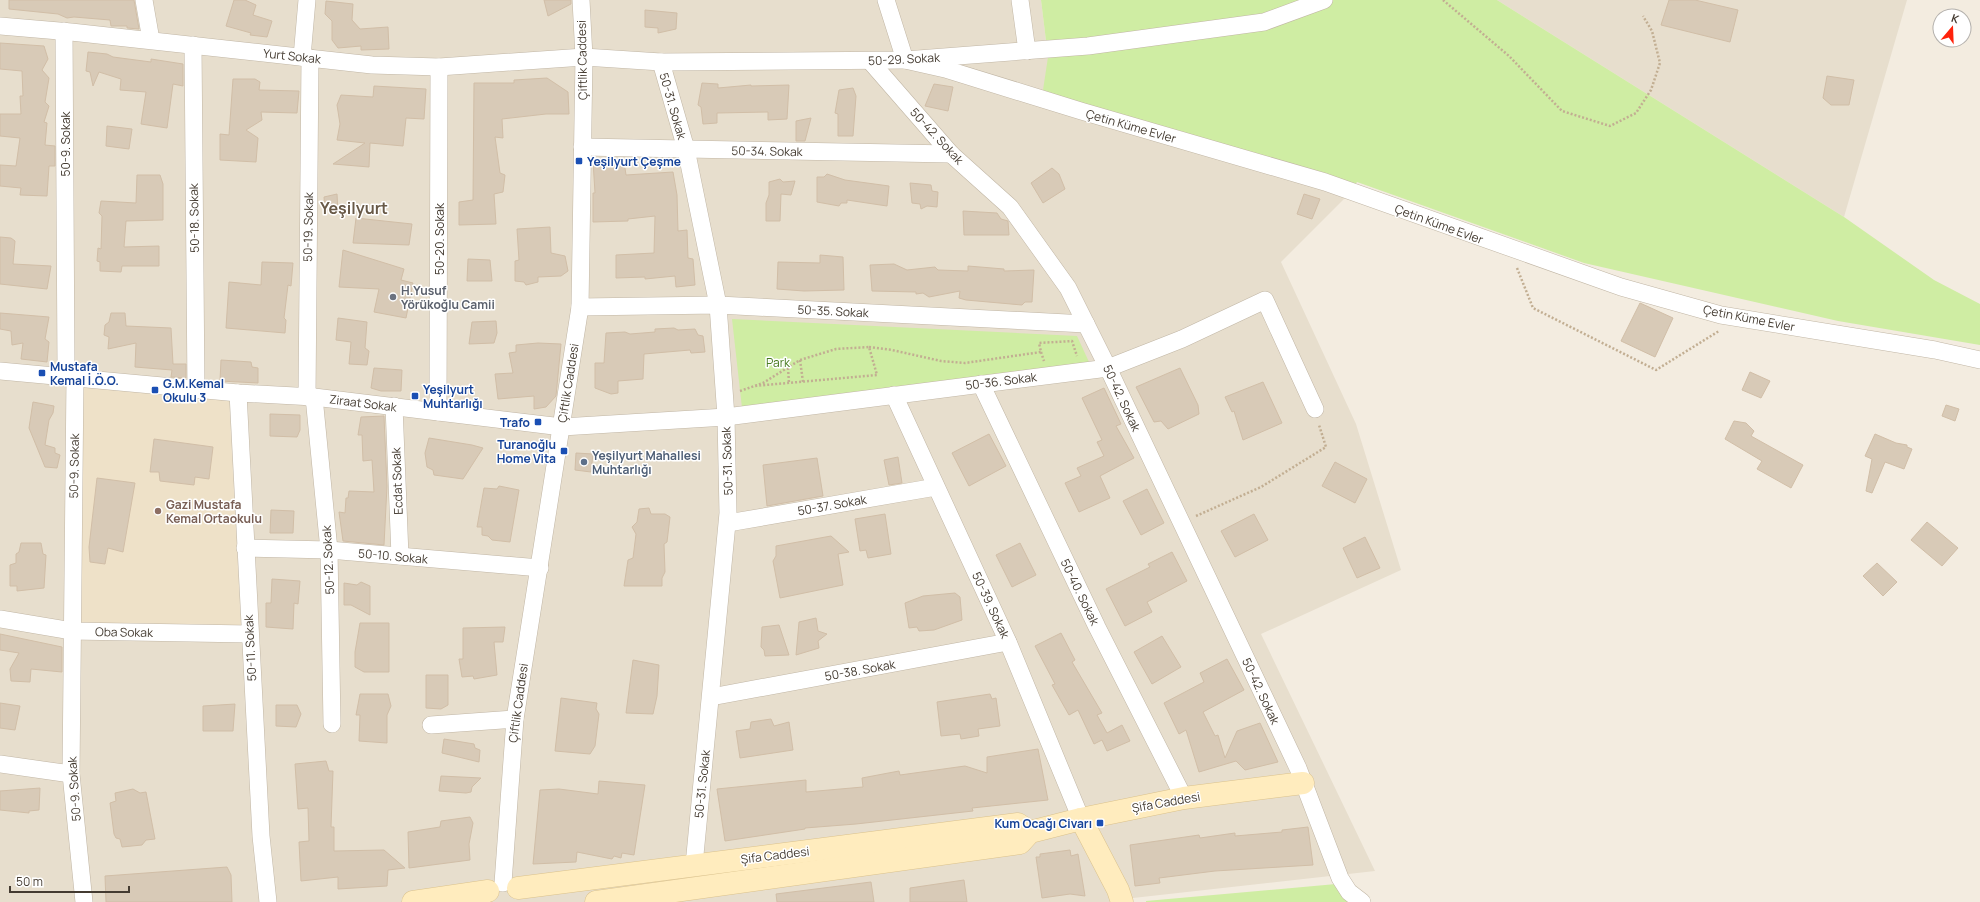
<svg xmlns="http://www.w3.org/2000/svg" width="1980" height="902" viewBox="0 0 1980 902" font-family="Manrope,sans-serif">
  <style>
    .residential { fill: #e7decd }
    .education { fill: #eee1c8 }
    .green { fill: #cfeda3 }
    .building { fill: #d8cab7; stroke: #d1bea7 }
    .lines { fill: none; stroke-linecap: round; stroke-linejoin: round }
    .street-casing { stroke: #c1b6a5; stroke-width: 18 }
    .secondary-casing { stroke: #dbc28c; stroke-width: 23 }
    .path { stroke: #c2ae92; stroke-width: 2.5; stroke-dasharray: 2 2; stroke-linecap: butt }
    .street { stroke: #fff; stroke-width: 17 }
    .secondary { stroke: #ffecbe; stroke-width: 22 }
    .transit-dot { fill: #1a4fb4; stroke: #fff; stroke-width: 1.5 }
    .worship-dot { fill: #6b7280; stroke: #fff; stroke-width: 1.5 }
    .service-dot { fill: #5c6f8a; stroke: #fff; stroke-width: 1.5 }
    .education-dot { fill: #8d6e63; stroke: #fff; stroke-width: 1.5 }
    .labels { text-anchor: middle; dominant-baseline: central; stroke-width: 3; stroke-linejoin: round; paint-order: stroke }
    .street-label { font-size: 12px; fill: #443b31; stroke: #fff }
    .transit-label { font-size: 12px; font-weight: bold; fill: #164399; stroke: #fff; text-anchor: start }
    .worship-label { font-size: 12px; font-weight: bold; fill: #5b616d; stroke: #fff; text-anchor: start }
    .park-label { font-size: 12px; fill: #477b1f; stroke: #fff }
    .service-label { font-size: 12px; font-weight: bold; fill: #4e5e75; stroke: #fff; text-anchor: start }
    .education-label { font-size: 12px; font-weight: bold; fill: #785e54; stroke: #fff; text-anchor: start }
    .district-label { font-size: 16px; font-weight: bold; fill: #685947; stroke: #fff }
  </style>
  <rect width="100%" height="100%" fill="#f3ece0"/>
  <g class="residential">
    <path d="M0 0H1041L1048 57 1346 197 1281 262 1356 424 1401 570 1261 634 1375 871 1124 899 1125 902H0Z"/>
    <path d="M1497 0H1907L1844 217Z"/>
  </g>
  <path class="education" d="M83 387 229 398 241 627 81 625Z"/>
  <g class="green">
    <path d="M1041 0H1497L1844 217 1934 280 1980 304V345L1838 321 1584 263 1357 182 1346 197 1043 90 1048 57Z"/>
    <path d="M732 319 1077 336 1089 362 742 408Z"/>
    <path d="M1336 884 1352 902H1146V901Z"/>
  </g>
  <g class="building">
    <path d="M9 0H134L139 29 127 28V26H111L110 20 74 17 67 18 58 14 9 9Z"/>
    <path d="M234 0H245L256 5 253 15 272 21 267 37 250 35 251 33 226 26Z"/>
    <path d="M544 0H571V4L548 16Z"/>
    <path d="M1669 0H1695L1738 10 1730 42 1661 25Z"/>
    <path d="M326 1 353 4 352 20 360 29 388 27 389 49 361 50V46L338 48 332 40V21L325 14Z"/>
    <path d="M645 10 677 13 676 29 658 33V28L645 27Z"/>
    <path d="M0 43 44 46 48 59 42 70 49 78 45 102 49 106 44 122 47 123 45 145 55 146V166H49L47 196 20 195 21 188 0 186V165L16 166 20 138 0 136V114H21L20 96H23L22 71 0 69Z"/>
    <path d="M88 52 107 54 113 57 151 62V59L183 64V86L173 84 167 128 141 124 146 92 120 90 121 79 99 72 93 86 90 72 86 71Z"/>
    <path d="M1827 76 1854 80 1849 105H1831L1823 98Z"/>
    <path d="M547 78 568 92 569 114H546L502 119 503 138 495 137 500 173 505 175 503 192 494 194 496 224 459 225V202L473 200 474 83H514V80Z"/>
    <path d="M233 79H255L260 82 259 90 299 91 297 113 261 112 262 120 246 130 258 138 256 162 220 160V134L229 135Z"/>
    <path d="M702 83 718 84V88L751 85V86L789 85 787 119 768 120V112L717 113V123L703 124 701 107 698 105Z"/>
    <path d="M934 84 953 87 948 111 925 106Z"/>
    <path d="M374 86 426 89 424 119 406 118 403 146 370 143 369 167 333 164 365 143 337 140 340 124 337 105 341 95 373 97Z"/>
    <path d="M853 88 856 96 853 136H838V114L835 113 839 90Z"/>
    <path d="M811 118 805 141H796V121Z"/>
    <path d="M107 126 132 129 129 149 106 146Z"/>
    <path d="M593 161 614 164 625 168 626 175 673 172 677 195 678 231 687 230 688 258 693 259 695 285 676 287 675 276 645 279V277L616 278V255L654 253 655 216 628 219V221L593 222V193H595Z"/>
    <path d="M1052 168 1059 174 1065 189 1043 203 1031 183Z"/>
    <path d="M827 174 845 180 889 186 887 206 847 200V203H841L839 206 817 202V177H824Z"/>
    <path d="M137 175H160L163 184V220L126 221 124 247 159 246V266H122L121 272 100 271V262L97 261 98 248 101 249 102 216 99 213 101 201 136 203Z"/>
    <path d="M780 179 783 182 795 181 791 195 781 194 780 221H766V203L769 195V182Z"/>
    <path d="M910 183 931 185 932 191 938 192 937 207 927 206 921 209 920 204 912 203Z"/>
    <path d="M337 194 338 212 325 210 324 197Z"/>
    <path d="M1304 194 1320 199 1312 219 1297 214Z"/>
    <path d="M963 211 997 213 1001 219 1008 221 1009 235H964Z"/>
    <path d="M356 218 412 224 409 245 353 243Z"/>
    <path d="M550 227 551 253 565 256 568 271 561 276 538 277V282L526 285 524 282 515 281V261L519 260 517 229Z"/>
    <path d="M0 237 11 238 15 241 13 264 51 266 47 289 0 284Z"/>
    <path d="M343 250 404 269 401 280 413 283 406 318 374 312 379 289 339 287Z"/>
    <path d="M820 255 843 257 844 290 804 291 777 289 778 262 820 263Z"/>
    <path d="M468 259 490 260 492 281H467Z"/>
    <path d="M262 262 293 263 291 286 288 285 284 318 286 320 285 333 226 328 229 282 261 285Z"/>
    <path d="M894 264 907 270 935 267 938 270 968 271V266L1004 269V271L1034 270 1032 302H1025L1022 305 966 300 959 298 960 291 929 297 923 293 916 294V292L872 291 870 265Z"/>
    <path d="M1640 303 1673 318 1655 357 1621 341Z"/>
    <path d="M0 313 49 317 45 339 49 342 47 362 21 359 23 343 12 345 11 331 0 329Z"/>
    <path d="M111 313H125L126 326 171 328 173 364H186V378L171 377 172 370 135 367 136 343 108 349 109 337 104 335 105 325 109 322Z"/>
    <path d="M338 318 367 322 365 348 369 351 367 365 349 364 351 342 336 340Z"/>
    <path d="M496 321 497 333 494 343 469 344 472 322Z"/>
    <path d="M674 328 678 330 695 329 698 335 703 336 705 352 691 353 690 350 644 354 643 379 618 381V393L611 394 595 388V363H604L606 333 625 332 630 334 655 332V329Z"/>
    <path d="M538 343 561 344 556 396 546 407 534 409V396L498 399 495 374 513 373 509 353 516 352V345Z"/>
    <path d="M221 360 251 362 252 367 258 368V383L220 381Z"/>
    <path d="M374 368 402 370 401 391H381L371 388Z"/>
    <path d="M1180 368 1198 405 1199 414 1168 429 1161 421 1154 422 1136 387Z"/>
    <path d="M1750 372 1770 381 1761 398 1742 390Z"/>
    <path d="M1263 382 1282 423 1243 440 1234 411 1232 412 1225 397Z"/>
    <path d="M1104 388 1121 424 1116 426 1134 458 1100 476 1110 498 1079 512 1065 483 1081 476 1077 468 1104 456 1097 442 1102 440 1082 398Z"/>
    <path d="M33 402 54 406 53 413 49 420 45 445 55 448V453L60 455 57 468 45 467 29 428Z"/>
    <path d="M1946 405 1959 409 1955 421 1942 416Z"/>
    <path d="M270 414 300 415V430L297 437 270 436Z"/>
    <path d="M384 416 387 486 384 545 343 541 339 512 345 513 346 498H348L349 491 374 492 372 460 363 461 362 435H358L361 417Z"/>
    <path d="M1734 421 1746 423 1754 431 1751 436 1803 465 1791 488 1757 469 1762 461 1725 439Z"/>
    <path d="M989 434 1006 466 969 486 952 453Z"/>
    <path d="M1875 434 1896 443 1907 445V447L1912 449 1904 469 1885 462 1872 493 1866 491 1872 459 1865 456Z"/>
    <path d="M429 438 472 445 483 448 463 479 434 475 433 470 427 467 425 453Z"/>
    <path d="M154 439 213 447 209 479 195 477 194 485 160 481 159 472H150Z"/>
    <path d="M576 453 593 454 591 472 575 470Z"/>
    <path d="M898 457 902 483 889 485 884 460Z"/>
    <path d="M817 458 823 496 767 506 763 465Z"/>
    <path d="M1335 462 1367 479 1355 503 1322 486Z"/>
    <path d="M97 478 135 483 123 552 108 548 105 564 90 562 89 547Z"/>
    <path d="M499 486 519 490 510 542 492 540 488 536 482 535V527H477L484 488 497 489Z"/>
    <path d="M1147 489 1164 523 1141 535 1123 501Z"/>
    <path d="M649 508 651 514H665L670 517 667 542 664 544 665 572 662 578V586H624L628 560 633 558 636 534 632 527 637 522 639 509Z"/>
    <path d="M271 510 294 511 293 533H270Z"/>
    <path d="M885 514 891 554 868 558 866 550 860 551 855 519Z"/>
    <path d="M1254 514 1268 540 1235 557 1221 531Z"/>
    <path d="M1927 522 1958 548 1942 566 1911 540Z"/>
    <path d="M831 536 849 552 838 554 843 585 780 598 773 561 776 556V546Z"/>
    <path d="M1365 537 1380 568 1357 578 1343 548Z"/>
    <path d="M21 543H41L43 554 46 555 44 588 17 591V586H10V565L16 563V554L19 552Z"/>
    <path d="M1020 543 1036 575 1012 587 996 555Z"/>
    <path d="M1172 552 1187 581 1147 602 1152 612 1125 626 1106 589 1150 567 1148 564Z"/>
    <path d="M1877 563 1897 582 1883 596 1863 576Z"/>
    <path d="M272 579 300 581 298 604 294 603 293 629 266 627V603H271Z"/>
    <path d="M361 582 370 586V615L351 605H344V583L357 585Z"/>
    <path d="M955 593 960 597 962 620 934 630 919 631 917 627 909 628 905 603 923 596Z"/>
    <path d="M816 618 818 631 827 634 818 641 819 648 796 655 799 622Z"/>
    <path d="M360 623H389V672H364L355 667V652Z"/>
    <path d="M779 625 789 655 765 656 764 650 761 647 762 627Z"/>
    <path d="M505 627 503 642H494L497 675 474 679 473 676 462 677 459 659H463V628Z"/>
    <path d="M1061 633 1075 660 1072 662 1102 713 1097 715 1107 733 1122 725 1130 741 1107 751 1102 740 1094 744 1078 710 1069 715 1052 685 1055 684 1035 646Z"/>
    <path d="M0 634 62 647V672L31 669 30 682 11 681 10 669 19 653 0 650Z"/>
    <path d="M1162 636 1181 667 1152 684 1134 652Z"/>
    <path d="M1227 659 1244 690 1203 712 1215 736 1218 735 1225 758 1237 731 1260 723 1278 762 1245 770 1236 761 1199 772 1186 730 1179 734 1164 703 1204 682 1200 673Z"/>
    <path d="M633 660 659 665 657 696 653 714 626 713Z"/>
    <path d="M426 675H448V705L441 709 426 708Z"/>
    <path d="M360 694H388L391 706 387 715V743L359 741 360 715H356Z"/>
    <path d="M990 694 992 699 996 698 1000 726 978 729 979 736 961 739 960 734 941 736 937 702Z"/>
    <path d="M561 698 597 703 596 709 599 714 595 746 590 754 555 751Z"/>
    <path d="M0 703 20 706 15 730 0 728Z"/>
    <path d="M235 704 233 731H203V706Z"/>
    <path d="M276 705H297L301 714 296 727 276 726Z"/>
    <path d="M771 719 774 726 789 722 793 750 740 758 736 731 750 729 751 722Z"/>
    <path d="M444 739 474 744 475 748 480 750 479 762 442 753Z"/>
    <path d="M1038 749 1048 800 972 808 973 811 856 824 805 828V829L725 841 717 789 806 780V792L863 787 862 778 899 771 900 775 965 766 987 773V757Z"/>
    <path d="M326 761 329 771H333L331 827H334V851L384 850 405 868 388 870 387 886 338 889V877L301 881 299 842 309 841 308 808 298 809 295 764Z"/>
    <path d="M441 776 481 778 472 787 471 792 466 793 439 791Z"/>
    <path d="M599 781 645 785 634 855 622 853 621 858 614 856 612 859 577 852 576 862 533 864 540 790 559 789 598 794Z"/>
    <path d="M40 788 39 810 29 811V813L0 810V791Z"/>
    <path d="M133 789 140 793 146 792 155 839 146 840 142 845 122 847 120 839 116 838 114 834 110 803 116 801 115 793Z"/>
    <path d="M470 817 473 823 469 844 470 860 409 868 408 832 440 827 441 821Z"/>
    <path d="M1308 827 1313 865 1215 871 1159 878 1160 883 1135 886 1130 845 1199 835 1200 838 1235 833V836L1282 832V830Z"/>
    <path d="M1070 850 1071 856 1078 854 1085 896 1070 894 1042 898 1036 857H1040V854Z"/>
    <path d="M227 867 231 875 232 902H106L105 876Z"/>
    <path d="M964 880 967 902H910V888Z"/>
    <path d="M871 882 874 902H777L776 894Z"/>
  </g>
  <g class="lines">
    <defs>
      <g id="street">
        <path d="M144 0 151 40"/>
        <path d="M886 0 905 60 945 69 1081 111 1325 182 1621 287 1721 315 1935 350 1980 360"/>
        <path d="M1020 0 1027 51"/>
        <path d="M0 26 71 32 372 65 439 67 584 57 661 62 905 60 1088 46 1264 22 1324 0"/>
        <path d="M64 31 66 367 75 378 71 774 84 902"/>
        <path d="M193 45 196 390"/>
        <path d="M302 57 307 0"/>
        <path d="M870 61 951 154 1010 207 1068 288 1108 368 1298 768 1340 878 1349 892 1362 902"/>
        <path d="M661 62 686 149 718 305 726 417 728 513 694 865"/>
        <path d="M582 147 951 154"/>
        <path d="M580 307 718 305 1086 324"/>
        <path d="M0 371 238 393 314 397 562 427 726 417 1108 368 1182 339 1265 300 1315 409"/>
        <path d="M981 384 1097 627 1184 798"/>
        <path d="M238 393 261 836 268 902"/>
        <path d="M894 395 1008 642 1081 819"/>
        <path d="M307 397 310 58"/>
        <path d="M314 397 329 550 332 724"/>
        <path d="M394 406 400 556"/>
        <path d="M438 412 439 67"/>
        <path d="M728 523 936 487"/>
        <path d="M245 548 329 550 540 568"/>
        <path d="M0 619 72 631 249 634"/>
        <path d="M711 697 1008 642"/>
        <path d="M431 725 515 719"/>
        <path d="M0 764 71 774"/>
        <path d="M503 883 515 719 580 307 584 57 581 0"/>
      </g>
      <g id="secondary">
        <path d="M1081 819 1118 890 1122 902"/>
        <path d="M518 888 1018 824 1030 832"/>
        <path d="M413 902 488 891"/>
        <path d="M596 902 1020 843 1030 832 1081 819 1184 798 1303 783"/>
      </g>
    </defs>
    <use href="#street" class="street-casing"/>
    <use href="#secondary" class="secondary-casing"/>
    <g class="path">
      <path d="M1443 0 1509 56 1562 111 1610 126 1636 113 1651 90 1660 63 1652 31 1643 16"/>
      <path d="M1517 268 1533 308 1656 370 1719 331"/>
      <path d="M869 347 892 350 941 361 965 363 1041 352 1039 343 1072 341 1077 356"/>
      <path d="M1041 352 1044 361"/>
      <path d="M800 360 803 382"/>
      <path d="M788 368 789 383"/>
      <path d="M740 391 763 383 800 360 836 349 869 347 877 375 754 386"/>
      <path d="M1196 516 1261 487 1326 447 1319 425"/>
    </g>
    <use href="#street" class="street"/>
    <use href="#secondary" class="secondary"/>
  </g>
  <g class="transit-dot">
    <rect x="575" y="157" width="8" height="8" rx="2"/>
    <rect x="38" y="369" width="8" height="8" rx="2"/>
    <rect x="151" y="386" width="8" height="8" rx="2"/>
    <rect x="411" y="392" width="8" height="8" rx="2"/>
    <rect x="534" y="418" width="8" height="8" rx="2"/>
    <rect x="560" y="447" width="8" height="8" rx="2"/>
    <rect x="1096" y="819" width="8" height="8" rx="2"/>
  </g>
  <circle class="worship-dot" cx="393" cy="297" r="4"/>
  <circle class="service-dot" cx="584" cy="462" r="4"/>
  <circle class="education-dot" cx="158" cy="511" r="4"/>
  <g class="labels">
    <g class="street-label">
      <text transform="translate(292 56) rotate(6)">Yurt Sokak</text>
      <text transform="translate(904 59) rotate(-3)">50-29. Sokak</text>
      <text transform="translate(582 60) rotate(-91)">Çiftlik Caddesi</text>
      <text transform="translate(673 106) rotate(74)">50-31. Sokak</text>
      <text transform="translate(1131 126) rotate(16)">Çetin Küme Evler</text>
      <text transform="translate(937 136) rotate(47)">50-42. Sokak</text>
      <text transform="translate(65 144) rotate(-90)">50-9. Sokak</text>
      <text transform="translate(767 151) rotate(1)">50-34. Sokak</text>
      <text transform="translate(194 218) rotate(-91)">50-18. Sokak</text>
      <text transform="translate(1439 224) rotate(20)">Çetin Küme Evler</text>
      <text transform="translate(308 227) rotate(-89)">50-19. Sokak</text>
      <text transform="translate(439 239) rotate(-90)">50-20. Sokak</text>
      <text transform="translate(833 311) rotate(3)">50-35. Sokak</text>
      <text transform="translate(1749 318) rotate(11)">Çetin Küme Evler</text>
      <text transform="translate(1001 381) rotate(-7)">50-36. Sokak</text>
      <text transform="translate(568 383) rotate(-81)">Çiftlik Caddesi</text>
      <text transform="translate(1122 398) rotate(65)">50-42. Sokak</text>
      <text transform="translate(363 403) rotate(7)">Ziraat Sokak</text>
      <text transform="translate(727 461) rotate(-92)">50-31. Sokak</text>
      <text transform="translate(74 466) rotate(-89)">50-9. Sokak</text>
      <text transform="translate(397 481) rotate(-92)">Ecdat Sokak</text>
      <text transform="translate(832 505) rotate(-10)">50-37. Sokak</text>
      <text transform="translate(393 556) rotate(5)">50-10. Sokak</text>
      <text transform="translate(328 560) rotate(-93)">50-12. Sokak</text>
      <text transform="translate(1080 592) rotate(64)">50-40. Sokak</text>
      <text transform="translate(991 605) rotate(65)">50-39. Sokak</text>
      <text transform="translate(124 632) rotate(1)">Oba Sokak</text>
      <text transform="translate(250 648) rotate(-93)">50-11. Sokak</text>
      <text transform="translate(860 670) rotate(-10)">50-38. Sokak</text>
      <text transform="translate(1261 691) rotate(65)">50-42. Sokak</text>
      <text transform="translate(518 703) rotate(-82)">Çiftlik Caddesi</text>
      <text transform="translate(702 784) rotate(-84)">50-31. Sokak</text>
      <text transform="translate(74 789) rotate(-94)">50-9. Sokak</text>
      <text transform="translate(1166 802) rotate(-10)">Şifa Caddesi</text>
      <text transform="translate(775 855) rotate(-7)">Şifa Caddesi</text>
    </g>
    <g class="transit-label">
      <text x="587" y="161">Yeşilyurt Çeşme</text>
      <text x="50" y="366">Mustafa<tspan x="50" dy="14">Kemal İ.Ö.O.</tspan></text>
      <text x="163" y="383">G.M.Kemal<tspan x="163" dy="14">Okulu 3</tspan></text>
      <text x="423" y="389">Yeşilyurt<tspan x="423" dy="14">Muhtarlığı</tspan></text>
      <text x="530" y="422" text-anchor="end">Trafo</text>
      <text x="556" y="444" text-anchor="end">Turanoğlu<tspan x="556" dy="14">Home Vita</tspan></text>
      <text x="1092" y="823" text-anchor="end">Kum Ocağı Civarı</text>
    </g>
    <g class="worship-label">
      <text x="401" y="290">H.Yusuf<tspan x="401" dy="14">Yörükoğlu Camii</tspan></text>
    </g>
    <g class="park-label">
      <text x="778" y="362">Park</text>
    </g>
    <g class="service-label">
      <text x="592" y="455">Yeşilyurt Mahallesi<tspan x="592" dy="14">Muhtarlığı</tspan></text>
    </g>
    <g class="education-label">
      <text x="166" y="504">Gazi Mustafa<tspan x="166" dy="14">Kemal Ortaokulu</tspan></text>
    </g>
    <g class="district-label">
      <text x="354" y="208">Yeşilyurt</text>
    </g>
  </g>
  <g transform="translate(1952 28) rotate(19)"><circle r="19" fill="#ffffff" stroke="#b4b1ad"/>
  <path d="M0-3L7 15L0 10L-7 15Z" fill="#ff220b"/>
  <text y="-6" font-size="11" font-weight="bold" text-anchor="middle" fill="#443b31">K</text>
  </g>
  <path d="M10 886v6h119v-6" fill="none" stroke="#443b31" stroke-width="2"/>
  <text x="16" y="886" font-size="12" fill="#443b31" stroke="#ffffff" stroke-width="3" paint-order="stroke">50 m</text>
</svg>
